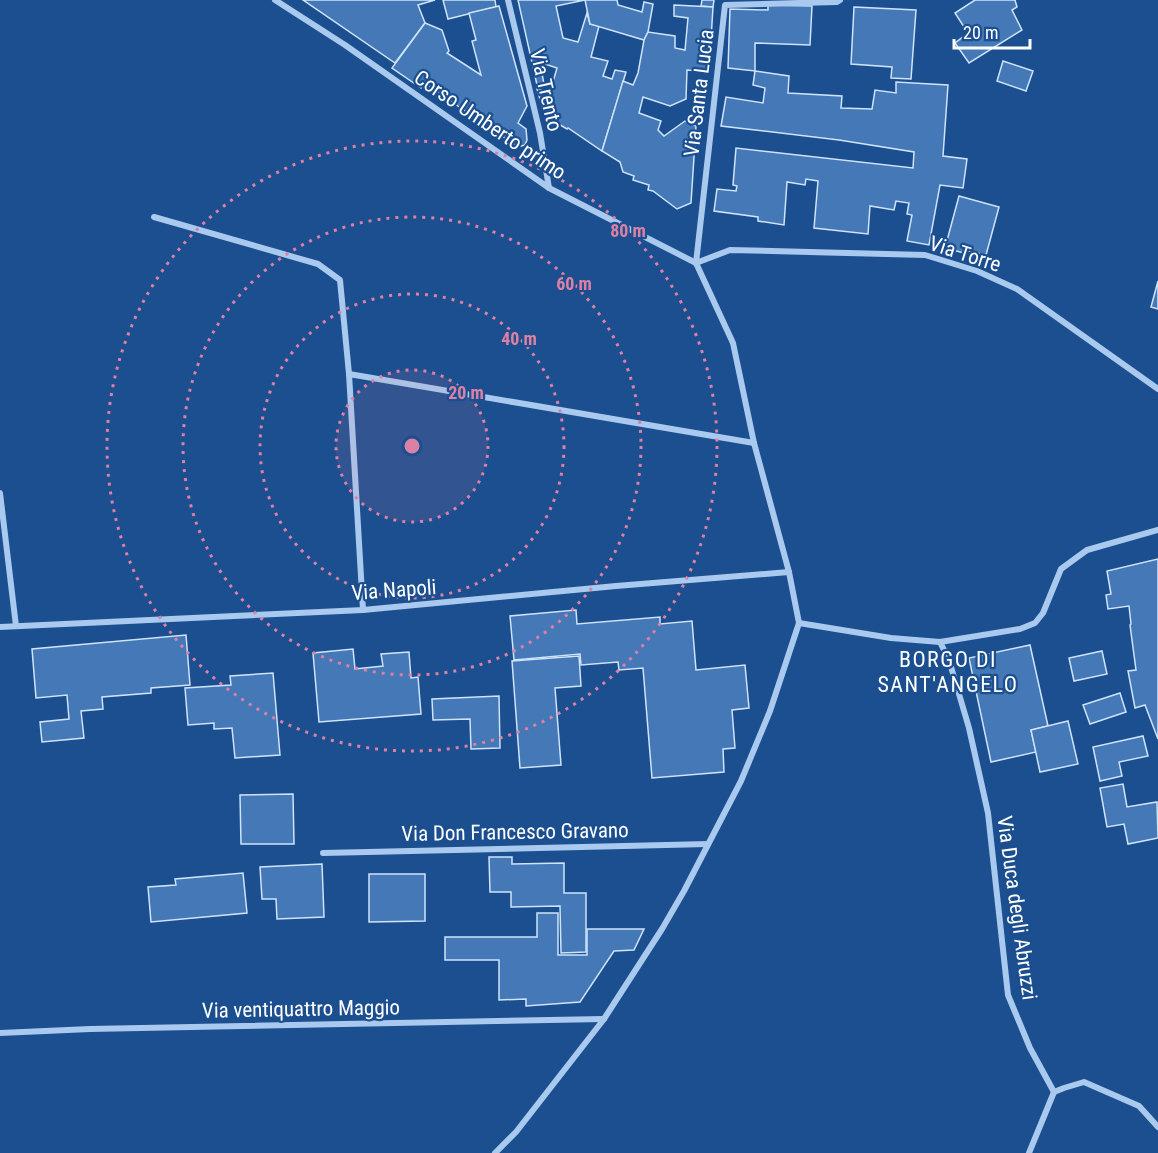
<svg xmlns="http://www.w3.org/2000/svg" width="1158" height="1153" viewBox="0 0 1158 1153" font-family="'Roboto Condensed',sans-serif">
  <style>
    .building { fill: #4478b7; stroke: #cfe3fa; stroke-width: 1.5 }
    .lines { fill: none; stroke-linecap: round; stroke-linejoin: round }
    .street { stroke: #a9c9ee; stroke-width: 6 }
    .ring { fill: none; stroke: #dd80a5; stroke-width: 3; stroke-dasharray: 3 6 }
    .labels { text-anchor: middle; dominant-baseline: central; stroke-width: 4.5; stroke-linejoin: round; paint-order: stroke }
    .street-label { font-size: 21px; fill: #fff; stroke: #1b4f8f }
    .neighbourhood-label { font-size: 22px; letter-spacing: 1.5px; fill: #fff; stroke: #1b4f8f }
    .centre { fill: #dd80a5; stroke: #1b4f8f; stroke-width: 3 }
    .ring-label { font-size: 18px; text-anchor: middle; font-weight: bold; fill: #dd80a5; stroke: #1b4f8f; stroke-width: 4.5; stroke-linejoin: round; paint-order: stroke }
  </style>
  <rect width="100%" height="100%" fill="#1b4f8f"/>
  <g class="building">
    <path d="M303 0H435L418 5 425 23 395 63Z"/>
    <path d="M443 0H495L496 7 448 19Z"/>
    <path d="M518 0H585L556 6 563 38 578 42 587 13 590 24 599 26 591 57 608 61 603 76 612 79 615 70 626 72 602 151 568 128 567 129 545 116 537 89 550 92 557 68 542 63 541 68 544 84 537 85Z"/>
    <path d="M585 0H617L618 5 642 12 644 2 653 4 648 32 644 40 590 24Z"/>
    <path d="M702 0H714L713 7 701 6Z"/>
    <path d="M975 0H1015L1017 7 1012 10 1022 30 969 63 955 43 968 33 955 13Z"/>
    <path d="M674 5 713 7 709 72 687 70 686 99 670 106 643 97 639 113 661 121 658 130 664 136 685 121 696 126 691 203 677 209 653 191 648 190 649 185 633 180 634 176 623 172 620 162 602 151 623 81 633 85 638 73 644 40 648 32 675 36V48L685 50 688 18 674 16Z"/>
    <path d="M768 5 812 6 810 45 755 43V71L728 68 730 9 768 10Z"/>
    <path d="M499 6 527 106 518 123 526 129 527 140 525 145 518 147 424 83 421 88 392 68 425 23 442 30 449 51 447 53 481 75 472 41 476 40 469 13Z"/>
    <path d="M854 7 916 10 911 79 891 78 892 67 851 64Z"/>
    <path d="M1003 61 1033 71 1026 91 997 81Z"/>
    <path d="M755 71 789 76 788 93 842 96 841 108 872 109 875 90 896 93V82L948 85 943 156 967 159 963 188 940 185 929 245 907 241 912 215 907 214 909 203 896 201 894 210 870 206 868 234 814 228 818 181 806 179 805 185 787 182 784 225 758 221V217L714 211 717 189 736 191 737 186 733 185 736 148 913 168 914 152 839 140 721 126 726 97 763 103 765 88 753 85Z"/>
    <path d="M959 196 999 207 986 255 964 250V253L945 248Z"/>
    <path d="M1158 281V309L1151 307Z"/>
    <path d="M1158 559V739L1145 705 1135 708 1128 671 1136 670 1130 625 1131 624 1129 606 1108 609 1106 595 1111 594 1107 571Z"/>
    <path d="M576 610 577 624 660 617V624L692 621 696 670 745 665 749 708 732 710 735 748 723 749 724 772 652 778 643 668 619 670 618 662 581 665 580 654 514 660 510 616Z"/>
    <path d="M186 635 190 685 151 688V693L102 697 103 709 81 711 84 738 42 742 40 722 69 719 67 695 36 698 32 649Z"/>
    <path d="M1030 645 1048 726 1031 730 1036 752 991 762 969 658Z"/>
    <path d="M353 649 355 669 383 666 381 654 409 652 411 678 418 677 421 714 319 722 313 653Z"/>
    <path d="M1102 651 1107 674 1074 681 1069 658Z"/>
    <path d="M579 656 581 686 555 688 561 765 520 768 512 661Z"/>
    <path d="M273 673 280 755 235 758 232 728 214 729V723L188 725 185 688 231 685 230 676Z"/>
    <path d="M1120 693 1126 712 1090 724 1083 705Z"/>
    <path d="M499 696 500 748 471 749 470 719 433 720 432 699Z"/>
    <path d="M1068 721 1078 764 1040 772 1031 730Z"/>
    <path d="M1143 736 1148 756 1119 762 1122 776 1100 781 1093 747Z"/>
    <path d="M1123 784 1127 807 1157 802 1158 838 1128 844 1124 824 1107 827 1100 788Z"/>
    <path d="M293 794 294 844H241L240 795Z"/>
    <path d="M489 857H512V864L564 863V893H586V952L561 953 560 906 511 907V892H490Z"/>
    <path d="M322 864 324 917 277 919 276 899H262L260 867Z"/>
    <path d="M243 873 247 913 151 922 148 887 176 885 175 879Z"/>
    <path d="M369 874H425V921L369 922Z"/>
    <path d="M537 913H558V955H587V929H644L634 950 614 951 580 1002 526 1006V999L499 1000V960H445V937H537Z"/>
  </g>
  <g class="lines">
    <g class="street">
      <path d="M275 0 345 45 549 188 696 263"/>
      <path d="M508 0 540 133 549 188"/>
      <path d="M154 217 318 264 340 280 349 374"/>
      <path d="M696 263 730 250 925 255 977 271 1017 289 1158 389"/>
      <path d="M696 263 725 5 837 2 840 0"/>
      <path d="M0 493 16 626"/>
      <path d="M363 610 349 374 754 443"/>
      <path d="M799 623 891 638 940 642 1020 629 1035 623 1043 613 1061 569 1087 550 1158 530"/>
      <path d="M0 627 363 610 616 586 789 572"/>
      <path d="M940 642 949 660 969 728 988 813 1008 995 1030 1048 1054 1092 1064 1088 1084 1082 1139 1106 1158 1127"/>
      <path d="M323 853 708 844"/>
      <path d="M0 1033 90 1029 604 1019"/>
      <path d="M495 1153 516 1132 604 1019 662 929 684 891 741 781 770 711 799 623 789 572 754 443 733 343 696 263"/>
      <path d="M1029 1153 1054 1092"/>
    </g>
  </g>
  <circle cx="412" cy="446" r="76" fill="#dd80a5" fill-opacity=".12"/>
  <g class="ring">
    <circle cx="412" cy="446" r="76"/>
    <circle cx="412" cy="446" r="152"/>
    <circle cx="412" cy="446" r="229"/>
    <circle cx="412" cy="446" r="305"/>
  </g>
  <g class="labels">
    <g class="street-label">
      <text transform="translate(546 90) rotate(77)">Via Trento</text>
      <text transform="translate(699 93) rotate(-83)">Via Santa Lucia</text>
      <text transform="translate(490 125) rotate(34)">Corso Umberto primo</text>
      <text transform="translate(965 254) rotate(18)">Via Torre</text>
      <text transform="translate(394 590) rotate(-4)">Via Napoli</text>
      <text transform="translate(515 832) rotate(-1)">Via Don Francesco Gravano</text>
      <text transform="translate(1017 908) rotate(82)">Via Duca degli Abruzzi</text>
      <text transform="translate(301 1009) rotate(-1)">Via ventiquattro Maggio</text>
    </g>
    <g class="neighbourhood-label">
      <text x="948" y="659">BORGO DI<tspan x="948" dy="25">SANT'ANGELO</tspan></text>
    </g>
  </g>
  <circle cx="412" cy="446" r="9" class="centre"/>
  <g class="ring-label">
    <text x="628" y="237">80 m</text>
    <text x="574" y="290">60 m</text>
    <text x="519" y="345">40 m</text>
    <text x="466" y="399">20 m</text>
  </g>
  <path d="M954 39v9h76v-9" fill="none" stroke="#ffffff" stroke-width="3"/>
  <text x="963" y="39" font-size="18" fill="#ffffff" stroke="#1b4f8f" stroke-width="4.5" paint-order="stroke">20 m</text>
</svg>
